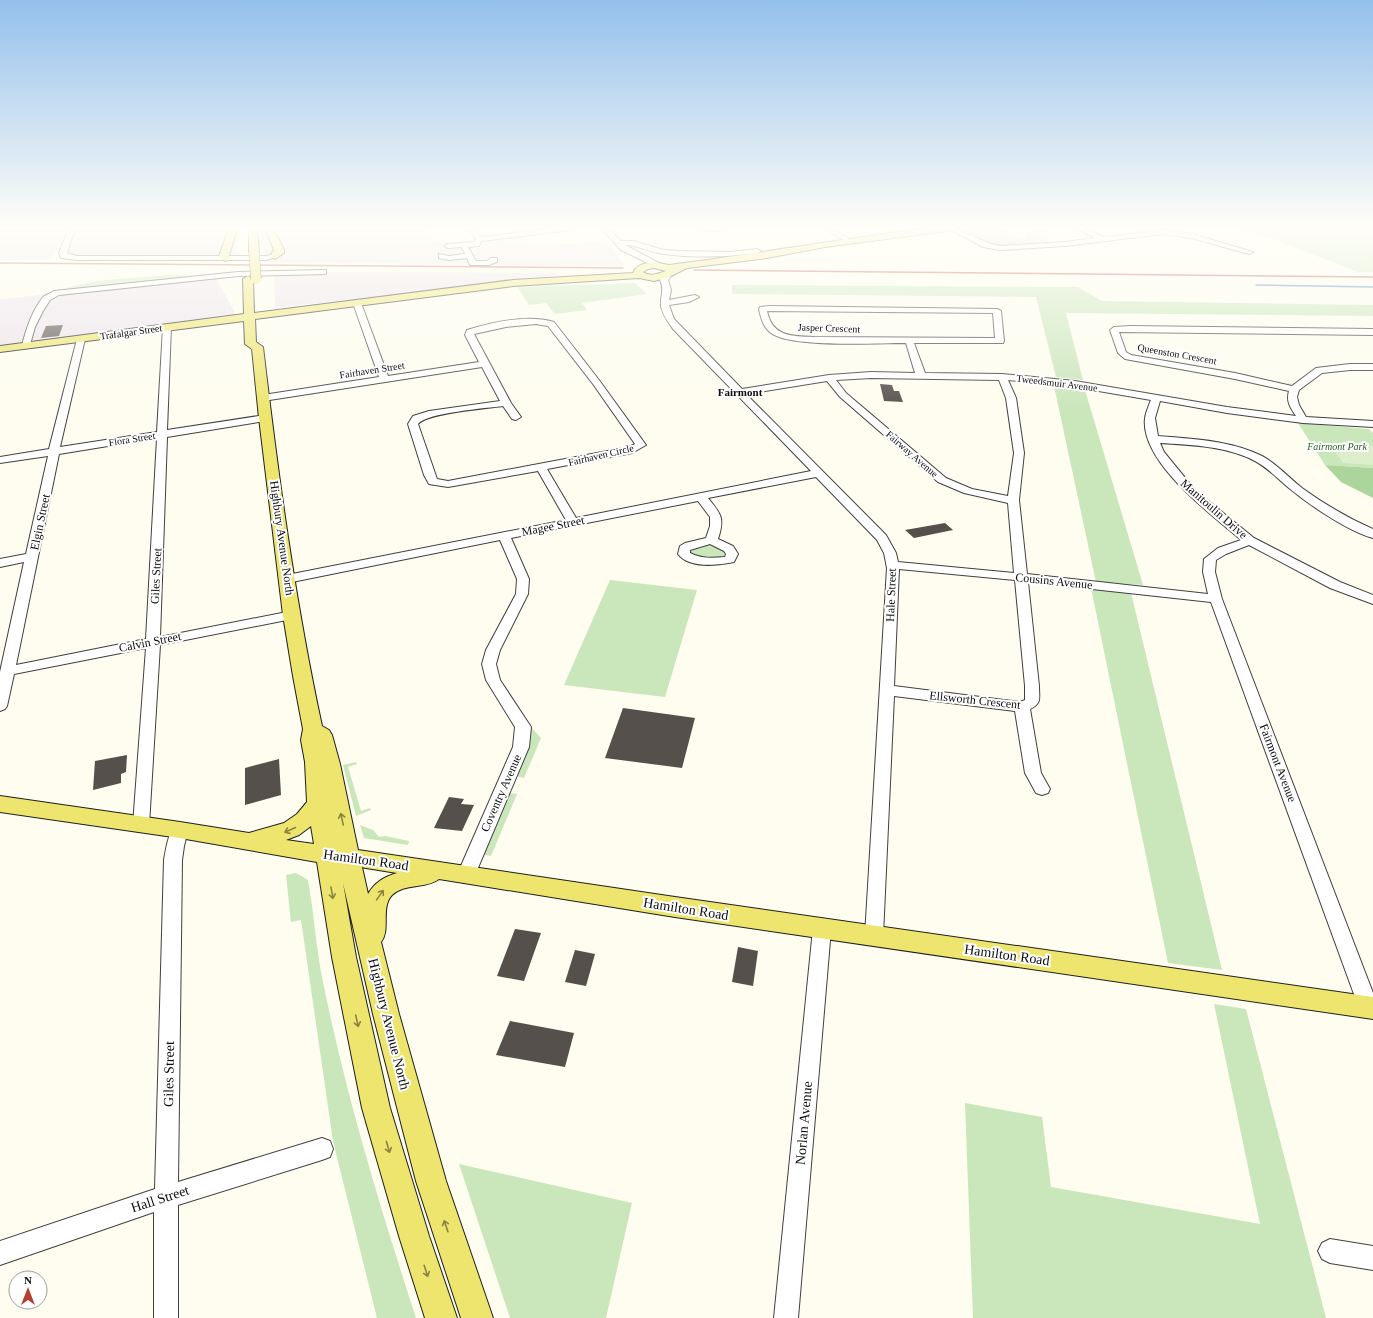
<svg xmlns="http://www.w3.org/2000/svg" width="1373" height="1318" viewBox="0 0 1373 1318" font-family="Georgia,serif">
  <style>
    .industrial { fill: #ebe2eb }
    .green { fill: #cae6bb }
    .forest { fill: #acd59b }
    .cemetery { fill: #d0dec1 }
    .pitch { fill: #dceecc }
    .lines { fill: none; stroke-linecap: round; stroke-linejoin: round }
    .stream { stroke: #447ac3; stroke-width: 1.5 }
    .building { fill: #55504b }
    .minor-casing { stroke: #404040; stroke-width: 2 }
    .major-casing { stroke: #1e1e1e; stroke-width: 2 }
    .minor { fill: #fff; fill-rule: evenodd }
    .major { fill: #eee56f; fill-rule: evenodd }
    .rail { stroke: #b34030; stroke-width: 1.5 }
    .major-bridge-casing { stroke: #1e1e1e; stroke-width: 11; stroke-linecap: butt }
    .major-bridge { stroke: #eee56f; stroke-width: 10 }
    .oneway { stroke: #898443 }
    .labels { text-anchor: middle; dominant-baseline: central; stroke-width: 4; stroke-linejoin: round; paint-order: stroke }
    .far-street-label { font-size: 10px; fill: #0d0d0d; stroke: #fff }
    .far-park-label { font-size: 10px; font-style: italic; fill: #256022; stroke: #fff }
    .far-neighbourhood-label { font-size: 11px; font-weight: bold; fill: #0d0d0d; stroke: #fff }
    .street-label { font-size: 12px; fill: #0d0d0d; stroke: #fff }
    .near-street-label { font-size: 14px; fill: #0d0d0d; stroke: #fff }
  </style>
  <rect width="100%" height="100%" fill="#fefdef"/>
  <g class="industrial">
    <path d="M0 228H66L50 260H0Z"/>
    <path d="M76 228H237L236 259H65Z"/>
    <path d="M261 228H427L434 242H474L522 235 527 243 568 244 606 241 626 266 264 262Z"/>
    <path d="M274 272H406L559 273V276L275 308Z"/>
    <path d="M216 278 236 315 0 346V299Z"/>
  </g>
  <g class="green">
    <path d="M1030 228 1046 229 1049 241 1051 243 998 246 1029 242 1026 240 1025 233 1036 230Z"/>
    <path d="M1231 228H1373V272H1358L1255 232Z"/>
    <path d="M169 275H186V277L182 278 62 290C93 278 136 278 169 275Z"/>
    <path d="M635 283 647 294 582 303 587 310 555 314 546 303 529 305 517 287Z"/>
    <path d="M732 285 1078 287 1102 301 1373 305V316L1066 313 1083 380 1056 377 1036 297 732 294Z"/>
    <path d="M1054 386 1085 390 1143 585 1096 582Z"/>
    <path d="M1298 423 1369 429 1373 433V468L1325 465Z"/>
    <path d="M707 544C714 545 722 548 725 554V557L721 559 693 557 690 554V550L692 548Z"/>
    <path d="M610 580 697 590 665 697 564 685Z"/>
    <path d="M1091 588 1131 593 1222 970 1168 963Z"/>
    <path d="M530 726 541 738 524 778 516 776Z"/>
    <path d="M356 762 357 764 348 767 361 811 370 808 371 810 356 816 343 765Z"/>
    <path d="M509 793 517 794 491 856 482 854Z"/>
    <path d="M360 825 373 830 379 837 385 836 409 841 408 845 364 838Z"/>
    <path d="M296 873 308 880C314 913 316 948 323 982 346 1096 380 1207 416 1318H377L333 1141 301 920 291 922 286 875Z"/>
    <path d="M1214 1004 1246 1009 1326 1318H973L965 1103 1042 1117 1051 1187 1260 1224Z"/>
    <path d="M459 1164 632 1203 606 1318H510Z"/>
  </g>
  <path class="forest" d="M1325 465 1373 468V498L1341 482Z"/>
  <path class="cemetery" d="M970 228H1000L1030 242 998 246 962 229Z"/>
  <path class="pitch" d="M1329 444 1373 446V465L1343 463Z"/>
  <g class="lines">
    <path class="stream" d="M1256 285 1373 287"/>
  </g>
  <g class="building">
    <path d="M63 325 59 336 41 338 46 326Z"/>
    <path d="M880 384 892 385 894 391H899L903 402 884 401Z"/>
    <path d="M945 523 953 530 914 538 905 530Z"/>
    <path d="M623 708 695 718 682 768 605 758Z"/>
    <path d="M127 755 126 772 121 774V783L93 790 95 761Z"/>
    <path d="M279 759 281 795 245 805V768Z"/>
    <path d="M449 797 464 799 461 804 474 805 462 831 434 828Z"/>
    <path d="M515 929 541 933 524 981 497 976Z"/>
    <path d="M738 947 758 951 753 986 732 982Z"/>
    <path d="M575 950 595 954 586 986 565 982Z"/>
    <path d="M510 1021 574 1033 565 1067 496 1055Z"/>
  </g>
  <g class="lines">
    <defs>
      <g id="minor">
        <path d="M69 228H75L67 253 77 256H266L275 254 279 256 266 260H77L61 258 59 253Z"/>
        <path d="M469 228H475L481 237 554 228H574L571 230 481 241 479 246 468 247 476 261H487L491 258H497V262L489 265H470L467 258 449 260 439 258V254L449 256 465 254 462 247 448 248 444 246 448 244 474 242 476 239Z"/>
        <path d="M601 228H608L621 241H633L664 250 679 251 730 252 757 249 761 251 757 253C727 257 695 258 664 254 651 253 639 245 625 245L661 264 662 266 658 268 621 250Z"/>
        <path d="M700 228H726C721 232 705 232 700 228Z"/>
        <path d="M825 228H833L852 241 846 242Z"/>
        <path d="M948 228H956L988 243 1000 246 1065 242 1095 238 1076 228H1084L1104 237 1163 230 1192 234 1253 252 1249 254 1191 238 1163 234 1065 246 1000 250 983 247Z"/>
        <path d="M323 270H326V274L238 276 59 295 50 300 43 311 35 327 29 348H23L22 346C26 329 32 311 43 297 46 295 51 293 54 291L238 272Z"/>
        <path d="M664 274H670L671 276 668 280 671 290 669 300 695 295 699 297 689 302 669 305 674 319 742 389 829 375 871 372 915 373 906 343C878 343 790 348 771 333 763 327 761 318 759 309L760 307 769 306 997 309 1001 311 1004 341 1003 343H914L925 373 1002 374 1075 381 1227 407 1296 416C1290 407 1286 401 1289 391L1235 379 1125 359 1118 353 1110 330 1114 327 1130 326 1373 329V335L1119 332 1126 352 1131 355 1235 373 1292 386 1316 368 1350 364H1373V370H1350L1322 373 1299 390 1297 397 1299 405 1306 417 1373 421V427L1303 423 1227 413 1160 401 1155 418 1158 436C1192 439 1230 440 1262 456 1277 464 1289 478 1302 488 1324 504 1348 518 1373 529V538C1349 532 1308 504 1289 488 1278 479 1268 468 1255 461 1227 446 1191 445 1160 443L1164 452 1195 490 1254 538 1340 582 1373 595V604L1330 588 1249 545 1226 554 1216 560 1215 572 1222 599 1373 993V1015L1369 1017 1362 1014 1359 1008 1211 602 1028 582 1039 686C1039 699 1042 703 1030 709L1041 773 1050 789 1048 793 1042 795 1036 793 1025 773 1015 711 894 696 883 936 881 942 874 944 867 942 865 936 887 568 884 553 877 540 816 477 708 498C721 514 725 518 718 539L733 546 738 554 734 562C719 565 689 569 678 554L680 546 685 543 706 538 710 526V517L698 501 511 538 529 579 528 594 500 650 496 664 500 680 531 727 529 747 475 875 472 880 466 882 460 880 457 875 513 747 515 727 486 680 482 664 486 650 516 594 517 579 500 540 287 583 283 582 281 579 283 576 287 575 566 520 538 471 448 487 429 484 424 475 408 424 413 416 429 411 500 401 482 367 263 401 258 398 263 395 379 377 353 303 354 301H360L361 303 388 376 479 362 465 335 467 330C493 322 527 314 554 322L599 380 646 445 632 453 547 469 576 518 811 471 673 329C668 322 662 314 661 306 660 296 665 290 660 280ZM767 311 993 313 995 338 814 337C792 336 772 337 767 311ZM536 324 548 326 593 384 635 444 629 447 448 481 437 479 418 424C425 413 488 408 503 406L512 419 516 420 521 417 511 403 474 334 506 327ZM871 378 999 380 1006 398 1014 453 1008 496 972 489 946 478 846 393 836 380ZM1008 380 1075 387 1151 400C1149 405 1146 412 1145 418 1140 462 1211 514 1241 540L1218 548 1204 559 1203 572 1208 594 1027 574 1019 500 1024 453 1016 398ZM827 381 840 397 938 482 964 493 1008 503 1014 573 898 562 896 553 886 535 746 394ZM710 544 724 551 726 554 725 557C713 558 701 559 690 553V550ZM899 569 1015 580 1025 686V700L1020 702 894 686Z"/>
        <path d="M167 324 171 327 167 430 265 415 270 418 265 421 167 437 160 637 292 611 297 612 299 615 297 618 292 619 160 645 149 825 147 829 141 831 135 829 133 825 146 648 14 674 7 706 5 709 0 711V672L24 562 0 567V559L26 554 48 456 0 463V457L49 449 77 339 81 336 85 339 60 447 157 432 163 327ZM157 438 146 639 16 665 59 454Z"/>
        <path d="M180 824 186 825 188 830 184 846 182 860 178 1182 322 1138 330 1141 333 1149 330 1157 322 1160 178 1205V1318H154V1212L0 1265V1241L155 1189 164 860C166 848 168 836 174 825Z"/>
        <path d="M822 921 829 924 831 929 798 1318H774L813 929 815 924Z"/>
        <path d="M1330 1239 1373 1246V1270L1330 1263 1322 1259 1318 1251 1322 1243Z"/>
      </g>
      <g id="major">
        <path d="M229 228H237L229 256 231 258 226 261 223 260 219 256Z"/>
        <path d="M249 228H257L259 252 257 254 254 255 249 252Z"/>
        <path d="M265 228H273L284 250V253L275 259 270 256 274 250Z"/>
        <path d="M928 228H952L948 231 825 247 767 258 687 268 669 277 654 281 639 278 513 286 255 319 256 342 263 347C278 474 295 601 322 726L329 730 332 735 340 764 358 850 675 897 1373 997V1019L675 917 439 879C426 889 405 883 392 895 380 908 391 930 381 942L399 1014 446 1181 493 1318H461L416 1181 373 1014 343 883 356 957 390 1108 429 1236 457 1318H425L399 1236 362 1108 332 957 317 862 180 838 0 812V796L180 822 249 833 284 823 297 814 307 802 305 762 301 740 303 729 293 676 283 615 259 418 252 349 245 344 244 321 0 352V346L244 314 243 279 248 276 253 279 254 313 513 280 633 273C638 260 657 262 669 265 755 254 841 239 928 228ZM654 268 666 271C658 274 650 277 643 272L648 269ZM311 826 314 844 286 840 299 835ZM362 867 366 868 397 873C384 877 375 882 368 894Z"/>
      </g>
    </defs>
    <use href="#minor" class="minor-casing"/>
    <use href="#major" class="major-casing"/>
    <use href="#minor" class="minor"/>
    <use href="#major" class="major"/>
    <g class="rail">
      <path d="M0 263 623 268"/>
      <path d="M694 270 1373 277"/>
    </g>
    <defs>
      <path id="major-bridge" d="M254 252 256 279"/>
    </defs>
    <use href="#major-bridge" class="major-bridge-casing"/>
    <use href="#major-bridge" class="major-bridge"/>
  </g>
  <defs><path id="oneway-shaft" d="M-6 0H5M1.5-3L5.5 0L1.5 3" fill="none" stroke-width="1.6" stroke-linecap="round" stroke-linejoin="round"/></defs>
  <g class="oneway">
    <use href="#oneway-shaft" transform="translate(342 819) rotate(-102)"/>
    <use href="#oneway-shaft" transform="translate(290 830) rotate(156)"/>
    <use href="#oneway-shaft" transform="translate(332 893) rotate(80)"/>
    <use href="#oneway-shaft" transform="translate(380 895) rotate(-55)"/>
    <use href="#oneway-shaft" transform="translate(357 1021) rotate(78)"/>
    <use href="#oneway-shaft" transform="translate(388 1147) rotate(74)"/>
    <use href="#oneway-shaft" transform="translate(446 1226) rotate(-109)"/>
    <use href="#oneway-shaft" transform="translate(426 1271) rotate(72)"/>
  </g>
  <linearGradient id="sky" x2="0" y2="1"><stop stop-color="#94c0ec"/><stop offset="0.55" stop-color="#fffef8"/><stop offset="1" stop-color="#fffef8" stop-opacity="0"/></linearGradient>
  <rect width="1373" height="413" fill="url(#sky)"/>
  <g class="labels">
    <g class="far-street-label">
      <text transform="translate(829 328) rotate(2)">Jasper Crescent</text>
      <text transform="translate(131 332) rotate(-8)">Trafalgar Street</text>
      <text transform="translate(1177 354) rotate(10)">Queenston Crescent</text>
      <text transform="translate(372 370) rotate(-9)">Fairhaven Street</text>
      <text transform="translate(1057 383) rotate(7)">Tweedsmuir Avenue</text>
      <text transform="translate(132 439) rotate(-9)">Flora Street</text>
      <text transform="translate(912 454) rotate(41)">Fairway Avenue</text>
      <text transform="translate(601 455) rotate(-13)">Fairhaven Circle</text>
    </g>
    <g class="far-park-label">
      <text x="1337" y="446">Fairmont Park</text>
    </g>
    <g class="far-neighbourhood-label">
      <text x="740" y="392">Fairmont</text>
    </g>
    <g class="street-label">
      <text transform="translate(1214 509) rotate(41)">Manitoulin Drive</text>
      <text transform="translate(40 522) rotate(-78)">Elgin Street</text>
      <text transform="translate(553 526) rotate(-11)">Magee Street</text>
      <text transform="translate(282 538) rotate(82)">Highbury Avenue North</text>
      <text transform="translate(156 576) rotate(-87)">Giles Street</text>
      <text transform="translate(1054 581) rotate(6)">Cousins Avenue</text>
      <text transform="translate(891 595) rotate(-88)">Hale Street</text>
      <text transform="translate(150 642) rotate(-11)">Calvin Street</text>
      <text transform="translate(975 700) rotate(6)">Ellsworth Crescent</text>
      <text transform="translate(1278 763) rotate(69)">Fairmont Avenue</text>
      <text transform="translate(501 793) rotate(-66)">Coventry Avenue</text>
    </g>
    <g class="near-street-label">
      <text transform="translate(366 860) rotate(8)">Hamilton Road</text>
      <text transform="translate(686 909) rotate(9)">Hamilton Road</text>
      <text transform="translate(1007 955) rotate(8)">Hamilton Road</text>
      <text transform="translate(389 1024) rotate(76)">Highbury Avenue North</text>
      <text transform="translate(169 1074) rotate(-89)">Giles Street</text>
      <text transform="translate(804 1123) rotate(-85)">Norlan Avenue</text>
      <text transform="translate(160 1199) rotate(-18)">Hall Street</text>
    </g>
  </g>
  <g transform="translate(28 1290)"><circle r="19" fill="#ffffff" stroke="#9e9e9e"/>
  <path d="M0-3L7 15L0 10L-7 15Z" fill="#b34030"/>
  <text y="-6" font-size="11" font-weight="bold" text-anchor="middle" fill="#0d0d0d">N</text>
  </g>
</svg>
